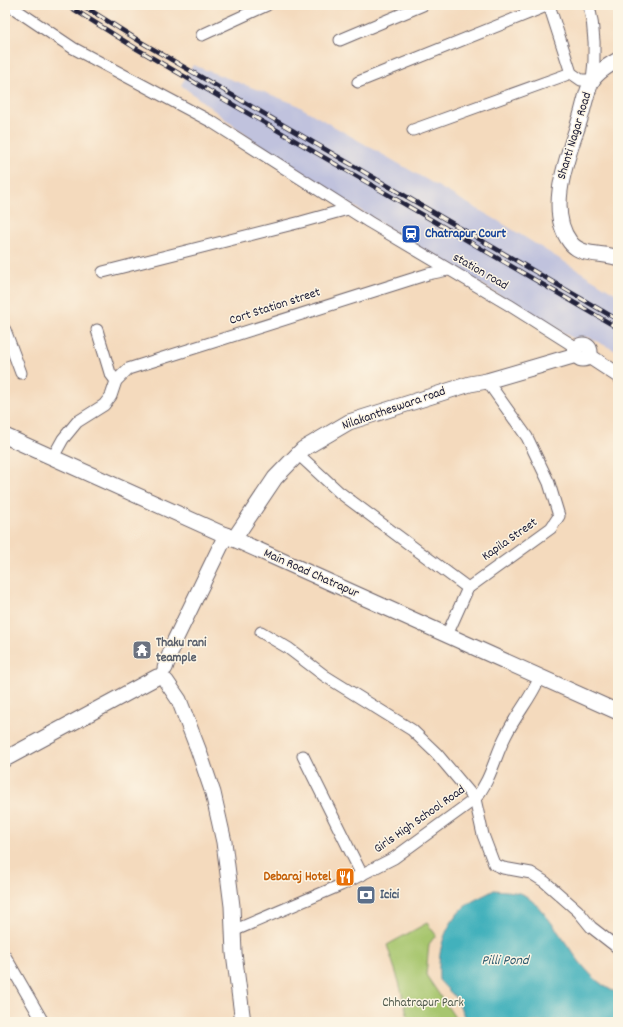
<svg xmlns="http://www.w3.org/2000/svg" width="623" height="1027" viewBox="0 0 623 1027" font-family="Dekko,sans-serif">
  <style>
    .industrial { fill: #c0c2dd }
    .green { fill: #a7c66e; stroke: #647454 }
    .water { fill: #42b1bc; stroke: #326a7c }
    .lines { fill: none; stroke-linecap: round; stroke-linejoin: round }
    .street-casing { stroke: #6c6268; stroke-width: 13 }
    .secondary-casing { stroke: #6c6268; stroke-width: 17 }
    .street { stroke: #fff; stroke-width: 11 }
    .secondary { stroke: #fff; stroke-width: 15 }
    .rail-casing { stroke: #22223b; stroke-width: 4.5 }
    .rail { stroke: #fcf5e5; stroke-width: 3; stroke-dasharray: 9; stroke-linecap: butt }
    .labels { text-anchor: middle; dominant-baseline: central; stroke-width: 3; stroke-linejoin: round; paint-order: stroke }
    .street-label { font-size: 13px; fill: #22223b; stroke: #fcf5e5 }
    .transit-label { font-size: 13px; font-weight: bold; fill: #164399; stroke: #fcf5e5; text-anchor: start }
    .worship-label { font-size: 13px; font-weight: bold; fill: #5b616d; stroke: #fcf5e5; text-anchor: start }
    .food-label { font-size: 13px; font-weight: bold; fill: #c56008; stroke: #fcf5e5; text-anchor: end }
    .service-label { font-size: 13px; font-weight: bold; fill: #4e5e75; stroke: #fcf5e5; text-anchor: start }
    .park-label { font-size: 13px; fill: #515b4d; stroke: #fcf5e5 }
    .water-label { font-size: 14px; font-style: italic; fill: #2f5b6f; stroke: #fcf5e5 }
  </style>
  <rect width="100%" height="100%" fill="#fcf5e5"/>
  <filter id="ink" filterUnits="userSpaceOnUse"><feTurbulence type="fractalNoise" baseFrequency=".025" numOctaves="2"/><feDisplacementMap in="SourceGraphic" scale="8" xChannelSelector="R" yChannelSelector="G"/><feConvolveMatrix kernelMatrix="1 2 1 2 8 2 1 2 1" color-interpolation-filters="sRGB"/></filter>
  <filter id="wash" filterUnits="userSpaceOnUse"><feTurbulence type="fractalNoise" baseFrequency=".012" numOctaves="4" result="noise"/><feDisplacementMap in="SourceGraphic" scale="16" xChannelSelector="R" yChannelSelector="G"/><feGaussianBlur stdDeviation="0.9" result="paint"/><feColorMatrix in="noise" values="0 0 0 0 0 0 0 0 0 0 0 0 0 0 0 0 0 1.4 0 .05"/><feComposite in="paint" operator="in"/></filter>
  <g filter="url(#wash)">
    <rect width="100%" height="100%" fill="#f4dabd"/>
    <path class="industrial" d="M193 65 295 104 500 222 618 295V352L588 337 574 339 410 242 264 149 181 85Z"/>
    <path class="green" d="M427 923 436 935 429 944 426 975 458 1022H409L399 982 387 945Z"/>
    <path class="water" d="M494 890C503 891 519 891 526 896 561 922 578 979 618 993V1022H467L455 997 439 980C438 952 442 930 462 909 470 901 484 896 494 890Z"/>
  </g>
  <g filter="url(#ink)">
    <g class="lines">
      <defs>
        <g id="street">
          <path d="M9 5 73 48 212 122 369 222 509 305 577 348"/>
          <path d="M549 5 571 73 581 80H592C596 54 595 31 589 5"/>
          <path d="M202 35 267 5"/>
          <path d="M340 40 423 5"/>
          <path d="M358 82 549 5"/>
          <path d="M413 130 571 73"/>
          <path d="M103 272 301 222 348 209"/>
          <path d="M5 330 21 373"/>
          <path d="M97 330 110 373 116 381"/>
          <path d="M298 454 339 492 468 588"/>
          <path d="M53 457 63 439 77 422 104 405 111 396 116 381 128 369 428 274 448 270"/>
          <path d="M261 632 288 648 325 676 412 730 437 754 475 799 483 835 494 864 503 868 531 873 545 882 578 911 591 927 618 948"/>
          <path d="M447 635 468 588 551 528 559 516 549 483 527 437 487 381"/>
          <path d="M303 756 362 875"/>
          <path d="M233 931 341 885 394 858 475 799C491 780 495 756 506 735 516 715 531 698 540 677"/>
          <path d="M5 956 43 1022"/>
        </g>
        <g id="secondary">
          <path d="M618 60C609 65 597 72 592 81 586 92 584 107 580 119 569 154 545 209 570 242 581 257 603 252 618 258"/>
          <circle cx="583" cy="352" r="7"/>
          <path d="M589 356 618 375"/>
          <path d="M5 436 618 712"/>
          <path d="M234 539 275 478 303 449 349 422 470 384 487 381 576 355"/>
          <path d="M165 668 175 640 226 535"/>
          <path d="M166 681 179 700 198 749 213 793 224 842 232 906 234 953 243 1022"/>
          <path d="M5 759 157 677"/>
        </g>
      </defs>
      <use href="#street" class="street-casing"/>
      <use href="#secondary" class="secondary-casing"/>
      <use href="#street" class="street"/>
      <use href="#secondary" class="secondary"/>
      <defs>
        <g id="rail">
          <path d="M67 5 137 49 618 328"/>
          <path d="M82 5 141 42 618 320"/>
        </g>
      </defs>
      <use href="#rail" class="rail-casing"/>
      <use href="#rail" class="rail"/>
    </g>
  </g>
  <defs>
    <symbol id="station-square" viewBox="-11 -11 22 22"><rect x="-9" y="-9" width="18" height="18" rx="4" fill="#1a4fb4" stroke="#fcf5e5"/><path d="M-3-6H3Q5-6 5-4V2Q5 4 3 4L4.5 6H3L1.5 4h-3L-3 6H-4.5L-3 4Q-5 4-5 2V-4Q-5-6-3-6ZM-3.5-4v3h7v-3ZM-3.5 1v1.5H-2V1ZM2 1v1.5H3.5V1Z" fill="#fff"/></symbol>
    <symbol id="temple-square" viewBox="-11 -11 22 22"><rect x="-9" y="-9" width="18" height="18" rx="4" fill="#6b7280" stroke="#fcf5e5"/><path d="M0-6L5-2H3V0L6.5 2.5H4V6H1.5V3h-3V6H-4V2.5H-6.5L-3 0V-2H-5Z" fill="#fff"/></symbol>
    <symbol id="restaurant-square" viewBox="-11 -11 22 22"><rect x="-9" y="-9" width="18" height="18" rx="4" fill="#e8710a" stroke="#fcf5e5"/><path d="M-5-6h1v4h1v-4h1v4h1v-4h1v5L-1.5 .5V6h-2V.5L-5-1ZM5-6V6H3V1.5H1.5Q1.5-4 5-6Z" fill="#fff"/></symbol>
    <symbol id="bank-square" viewBox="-11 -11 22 22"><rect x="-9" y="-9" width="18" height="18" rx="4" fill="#5c6f8a" stroke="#fcf5e5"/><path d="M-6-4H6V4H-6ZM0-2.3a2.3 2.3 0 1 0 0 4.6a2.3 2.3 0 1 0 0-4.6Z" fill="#fff"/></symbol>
  </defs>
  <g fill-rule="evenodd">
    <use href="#station-square" x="400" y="223" width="22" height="22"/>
    <use href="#temple-square" x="131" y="639" width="22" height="22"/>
    <use href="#restaurant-square" x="334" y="866" width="22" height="22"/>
    <use href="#bank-square" x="355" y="884" width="22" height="22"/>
  </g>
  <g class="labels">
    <g class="street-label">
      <text transform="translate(575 136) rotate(-73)">Shanti Nagar Road</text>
      <text transform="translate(480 272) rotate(30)">station road</text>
      <text transform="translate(275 307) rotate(-18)">Cort Station street</text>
      <text transform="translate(394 409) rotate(-19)">Nilakantheswara road</text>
      <text transform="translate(510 540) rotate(-35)">Kapila Street</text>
      <text transform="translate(311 574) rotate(24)">Main Road Chatrapur</text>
      <text transform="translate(420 820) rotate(-35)">Girls High School Road</text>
    </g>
    <g class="transit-label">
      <text x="425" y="234">Chatrapur Court</text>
    </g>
    <g class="worship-label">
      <text x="156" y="643">Thaku rani<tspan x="156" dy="15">teample</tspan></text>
    </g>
    <g class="food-label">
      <text x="331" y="877">Debaraj Hotel</text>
    </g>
    <g class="service-label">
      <text x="380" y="895">Icici</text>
    </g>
    <g class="park-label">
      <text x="423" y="1003">Chhatrapur Park</text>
    </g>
    <g class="water-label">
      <text x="505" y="961">Pilli Pond</text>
    </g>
  </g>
  <rect width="623" height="1027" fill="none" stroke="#fcf5e5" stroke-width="20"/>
</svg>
